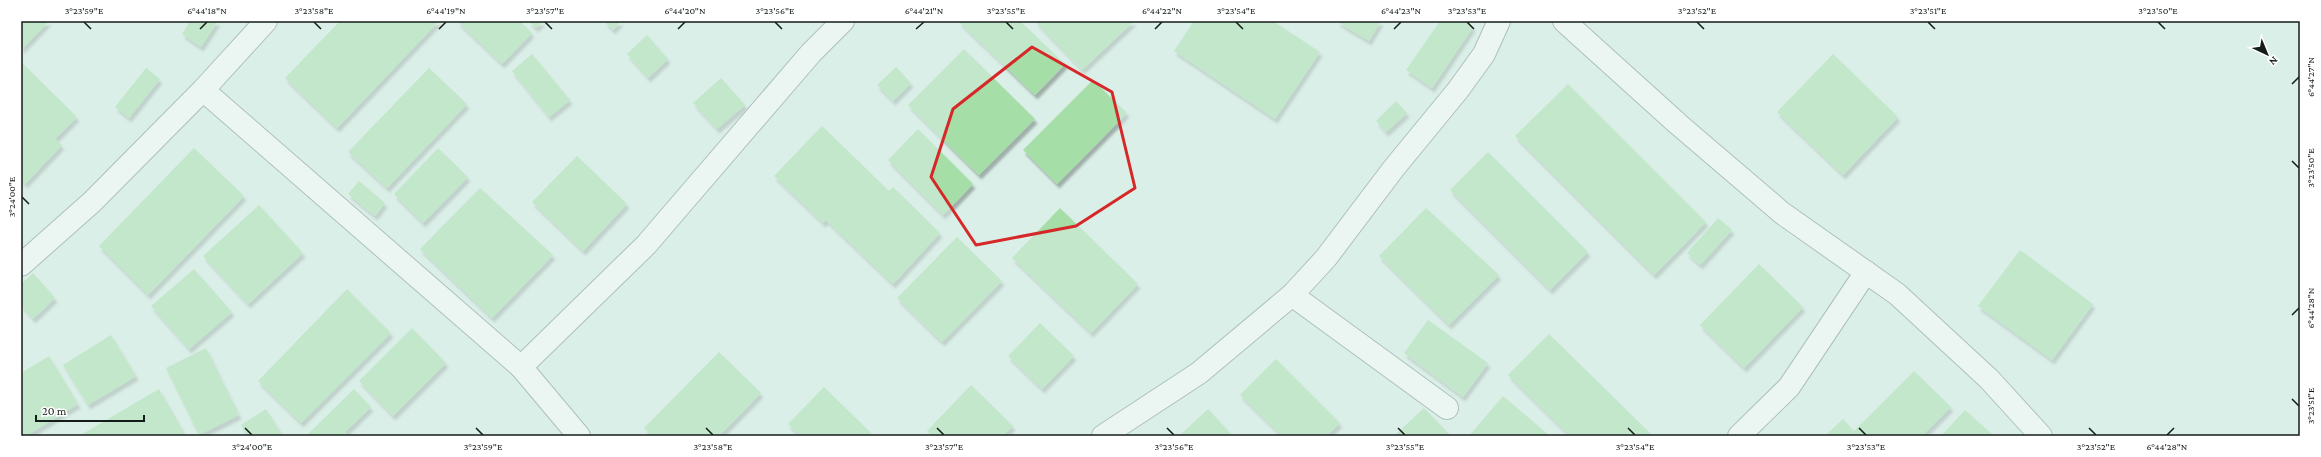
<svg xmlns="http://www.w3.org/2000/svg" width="2321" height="457" viewBox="0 0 2321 457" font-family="'Crimson Pro',serif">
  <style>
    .building { fill: #a5dea7; filter: url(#shadow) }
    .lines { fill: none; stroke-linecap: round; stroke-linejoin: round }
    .minor-casing { stroke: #768982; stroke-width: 24 }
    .minor { stroke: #fff; stroke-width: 22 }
    .marked { fill: none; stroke: #d62828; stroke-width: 3; stroke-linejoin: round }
    .ticks { fill: none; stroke: #141c19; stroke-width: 1.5 }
    .neatline { fill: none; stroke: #141c19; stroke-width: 1.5 }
    .ticks-label { font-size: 10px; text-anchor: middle; fill: #141c19 }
  </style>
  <defs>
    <filter id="shadow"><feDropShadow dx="2.5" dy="4.5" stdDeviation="1" flood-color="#0004"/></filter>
  </defs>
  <rect width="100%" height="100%" fill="#daefe7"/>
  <g class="building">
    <path d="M21 21H49L21 50Z"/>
    <path d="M190 21H218L201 47 182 34Z"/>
    <path d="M340 21H439L337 128 285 78Z"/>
    <path d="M457 21H520L532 33 502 64Z"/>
    <path d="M528 21H543L536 28Z"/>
    <path d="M604 21H621L613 30Z"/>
    <path d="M958 21H1020L1065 64 1035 95Z"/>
    <path d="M1035 21H1134L1082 70Z"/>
    <path d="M1194 21H1273L1320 52 1275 119 1174 51Z"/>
    <path d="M1336 21H1381L1369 41Z"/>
    <path d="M1440 21H1465L1473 27 1432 88 1406 70Z"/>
    <path d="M647 35 668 59 648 78 627 54Z"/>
    <path d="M964 49 1035 119 979 175 908 105Z"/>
    <path d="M532 54 570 100 549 117 512 71Z"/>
    <path d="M1833 54 1898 117 1843 175 1777 112Z"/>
    <path d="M21 62 77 117 55 139 62 145 25 184 21 180Z"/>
    <path d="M896 67 911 83 893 101 877 85Z"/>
    <path d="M146 68 160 79 129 118 115 107Z"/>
    <path d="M429 68 467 104 387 188 348 152Z"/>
    <path d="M721 78 745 105 717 129 693 103Z"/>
    <path d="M1093 80 1127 113 1057 184 1023 150Z"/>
    <path d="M1568 84 1706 222 1654 275 1515 136Z"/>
    <path d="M1396 101 1407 113 1386 132 1376 121Z"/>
    <path d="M822 126 889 191 893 187 940 233 893 284 826 220 823 223 774 176Z"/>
    <path d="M918 129 973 184 943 215 888 160Z"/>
    <path d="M194 148 244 196 148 295 99 246Z"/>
    <path d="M438 148 468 177 423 223 394 194Z"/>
    <path d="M1488 152 1588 252 1550 290 1450 190Z"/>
    <path d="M577 156 627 204 583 251 532 202Z"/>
    <path d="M359 181 385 203 375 216 348 194Z"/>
    <path d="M480 188 553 255 492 318 420 249Z"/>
    <path d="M259 205 303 253 248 304 203 256Z"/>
    <path d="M1060 208 1138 284 1091 333 1012 258Z"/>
    <path d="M1426 208 1499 275 1449 325 1379 256Z"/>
    <path d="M1718 218 1732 230 1700 265 1687 253Z"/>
    <path d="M957 237 1002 281 942 342 897 298Z"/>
    <path d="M2020 250 2093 304 2052 360 1978 306Z"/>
    <path d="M1759 264 1803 307 1744 368 1700 325Z"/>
    <path d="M194 269 232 312 189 349 151 306Z"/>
    <path d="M33 273 55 298 33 319 21 305V284Z"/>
    <path d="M347 289 391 333 301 423 258 381Z"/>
    <path d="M1428 320 1488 363 1463 397 1404 353Z"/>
    <path d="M1040 323 1074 356 1042 389 1008 356Z"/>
    <path d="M412 328 446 363 393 416 359 381Z"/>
    <path d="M1549 334 1653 436H1570L1508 375Z"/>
    <path d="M111 335 136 376 88 405 63 365Z"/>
    <path d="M206 348 239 415 199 435 166 368Z"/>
    <path d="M719 352 761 393 719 436H653L644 428Z"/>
    <path d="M49 356 78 404 26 436H21V373Z"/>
    <path d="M1276 359 1340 423 1327 436H1282L1240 395Z"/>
    <path d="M1914 371 1951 407 1922 436H1825L1843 419 1854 431Z"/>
    <path d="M971 385 1013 426 1003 436H932L927 431Z"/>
    <path d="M824 387 874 436H800L788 424Z"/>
    <path d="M159 389 186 436H79Z"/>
    <path d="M354 389 371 407 345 432 349 436H306Z"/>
    <path d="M1503 396 1550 436H1469Z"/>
    <path d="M1424 408 1451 436H1394Z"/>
    <path d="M266 409 283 436H247L241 425Z"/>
    <path d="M1208 409 1233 436H1179Z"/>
    <path d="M1965 410 1994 436H1941Z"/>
  </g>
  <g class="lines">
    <defs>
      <g id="minor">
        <path d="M1564 21 1678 124 1782 213 1897 294 1989 379 2041 436"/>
        <path d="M203 90 521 367 579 436"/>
        <path d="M21 265 92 202 203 90 266 21"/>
        <path d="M1292 295 1447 408"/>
        <path d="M521 367 646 245 811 53 843 21"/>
        <path d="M1103 436 1199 373 1292 295 1326 258 1394 168 1458 90 1484 54 1499 21"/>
        <path d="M1739 436 1789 387 1866 272"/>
      </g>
    </defs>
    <use href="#minor" class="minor-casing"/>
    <use href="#minor" class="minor"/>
  </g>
  <path d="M0 0H2321V457H0ZM1032 47 1112 92 1135 188 1076 226 976 245 931 177 953 109Z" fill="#daefe7" fill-opacity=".55" fill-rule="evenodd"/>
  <path class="marked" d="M1032 47 1112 92 1135 188 1076 226 976 245 931 177 953 109Z"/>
  <path class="ticks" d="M84 22 91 29M314 22 321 29M545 22 552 29M775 22 782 29M1006 22 1013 29M1236 22 1243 29M1467 22 1474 29M1697 22 1704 29M1928 22 1935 29M2158 22 2165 29M200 29 207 22M439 29 446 22M678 29 685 22M916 29 924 22M1155 29 1162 22M1394 29 1401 22M2292 84 2299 77M2292 161 2299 168M22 197 29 204M2292 315 2299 308M2292 399 2299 406M245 428 252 435M476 428 483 435M706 428 713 435M937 428 944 435M1167 428 1174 435M1398 428 1405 435M1628 428 1635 435M1859 428 1866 435M2089 428 2096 435M2167 435 2174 428"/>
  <rect width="2321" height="457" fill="none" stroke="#ffffff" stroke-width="44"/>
  <g transform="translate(2267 54) rotate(136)" stroke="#ffffff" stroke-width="3" paint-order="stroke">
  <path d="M0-3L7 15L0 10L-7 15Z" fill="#141c19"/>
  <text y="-6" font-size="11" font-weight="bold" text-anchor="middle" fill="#141c19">N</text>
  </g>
  <path d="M36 415v6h108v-6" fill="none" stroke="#141c19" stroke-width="2"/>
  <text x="42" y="415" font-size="12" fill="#141c19" stroke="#ffffff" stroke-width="3" paint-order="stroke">20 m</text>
  <rect x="22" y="22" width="2277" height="413" class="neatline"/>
  <g class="ticks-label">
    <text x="84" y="14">3°23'59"E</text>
    <text x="207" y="14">6°44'18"N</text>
    <text x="314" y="14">3°23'58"E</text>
    <text x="446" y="14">6°44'19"N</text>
    <text x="545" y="14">3°23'57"E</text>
    <text x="685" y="14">6°44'20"N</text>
    <text x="775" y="14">3°23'56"E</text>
    <text x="924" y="14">6°44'21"N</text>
    <text x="1006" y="14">3°23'55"E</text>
    <text x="1162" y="14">6°44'22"N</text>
    <text x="1236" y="14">3°23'54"E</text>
    <text x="1401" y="14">6°44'23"N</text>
    <text x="1467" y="14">3°23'53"E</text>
    <text x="1697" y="14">3°23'52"E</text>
    <text x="1928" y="14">3°23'51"E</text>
    <text x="2158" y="14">3°23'50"E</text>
    <text transform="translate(2310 77) rotate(-90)" y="4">6°44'27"N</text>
    <text transform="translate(2310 168) rotate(-90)" y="4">3°23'50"E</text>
    <text transform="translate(11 197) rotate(-90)" y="4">3°24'00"E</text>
    <text transform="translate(2310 308) rotate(-90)" y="4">6°44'28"N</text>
    <text transform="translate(2310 406) rotate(-90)" y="4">3°23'51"E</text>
    <text x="252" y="450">3°24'00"E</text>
    <text x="483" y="450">3°23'59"E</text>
    <text x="713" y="450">3°23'58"E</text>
    <text x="944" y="450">3°23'57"E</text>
    <text x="1174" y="450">3°23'56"E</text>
    <text x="1405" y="450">3°23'55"E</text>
    <text x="1635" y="450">3°23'54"E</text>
    <text x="1866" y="450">3°23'53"E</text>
    <text x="2096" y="450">3°23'52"E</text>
    <text x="2167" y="450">6°44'28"N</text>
  </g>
</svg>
